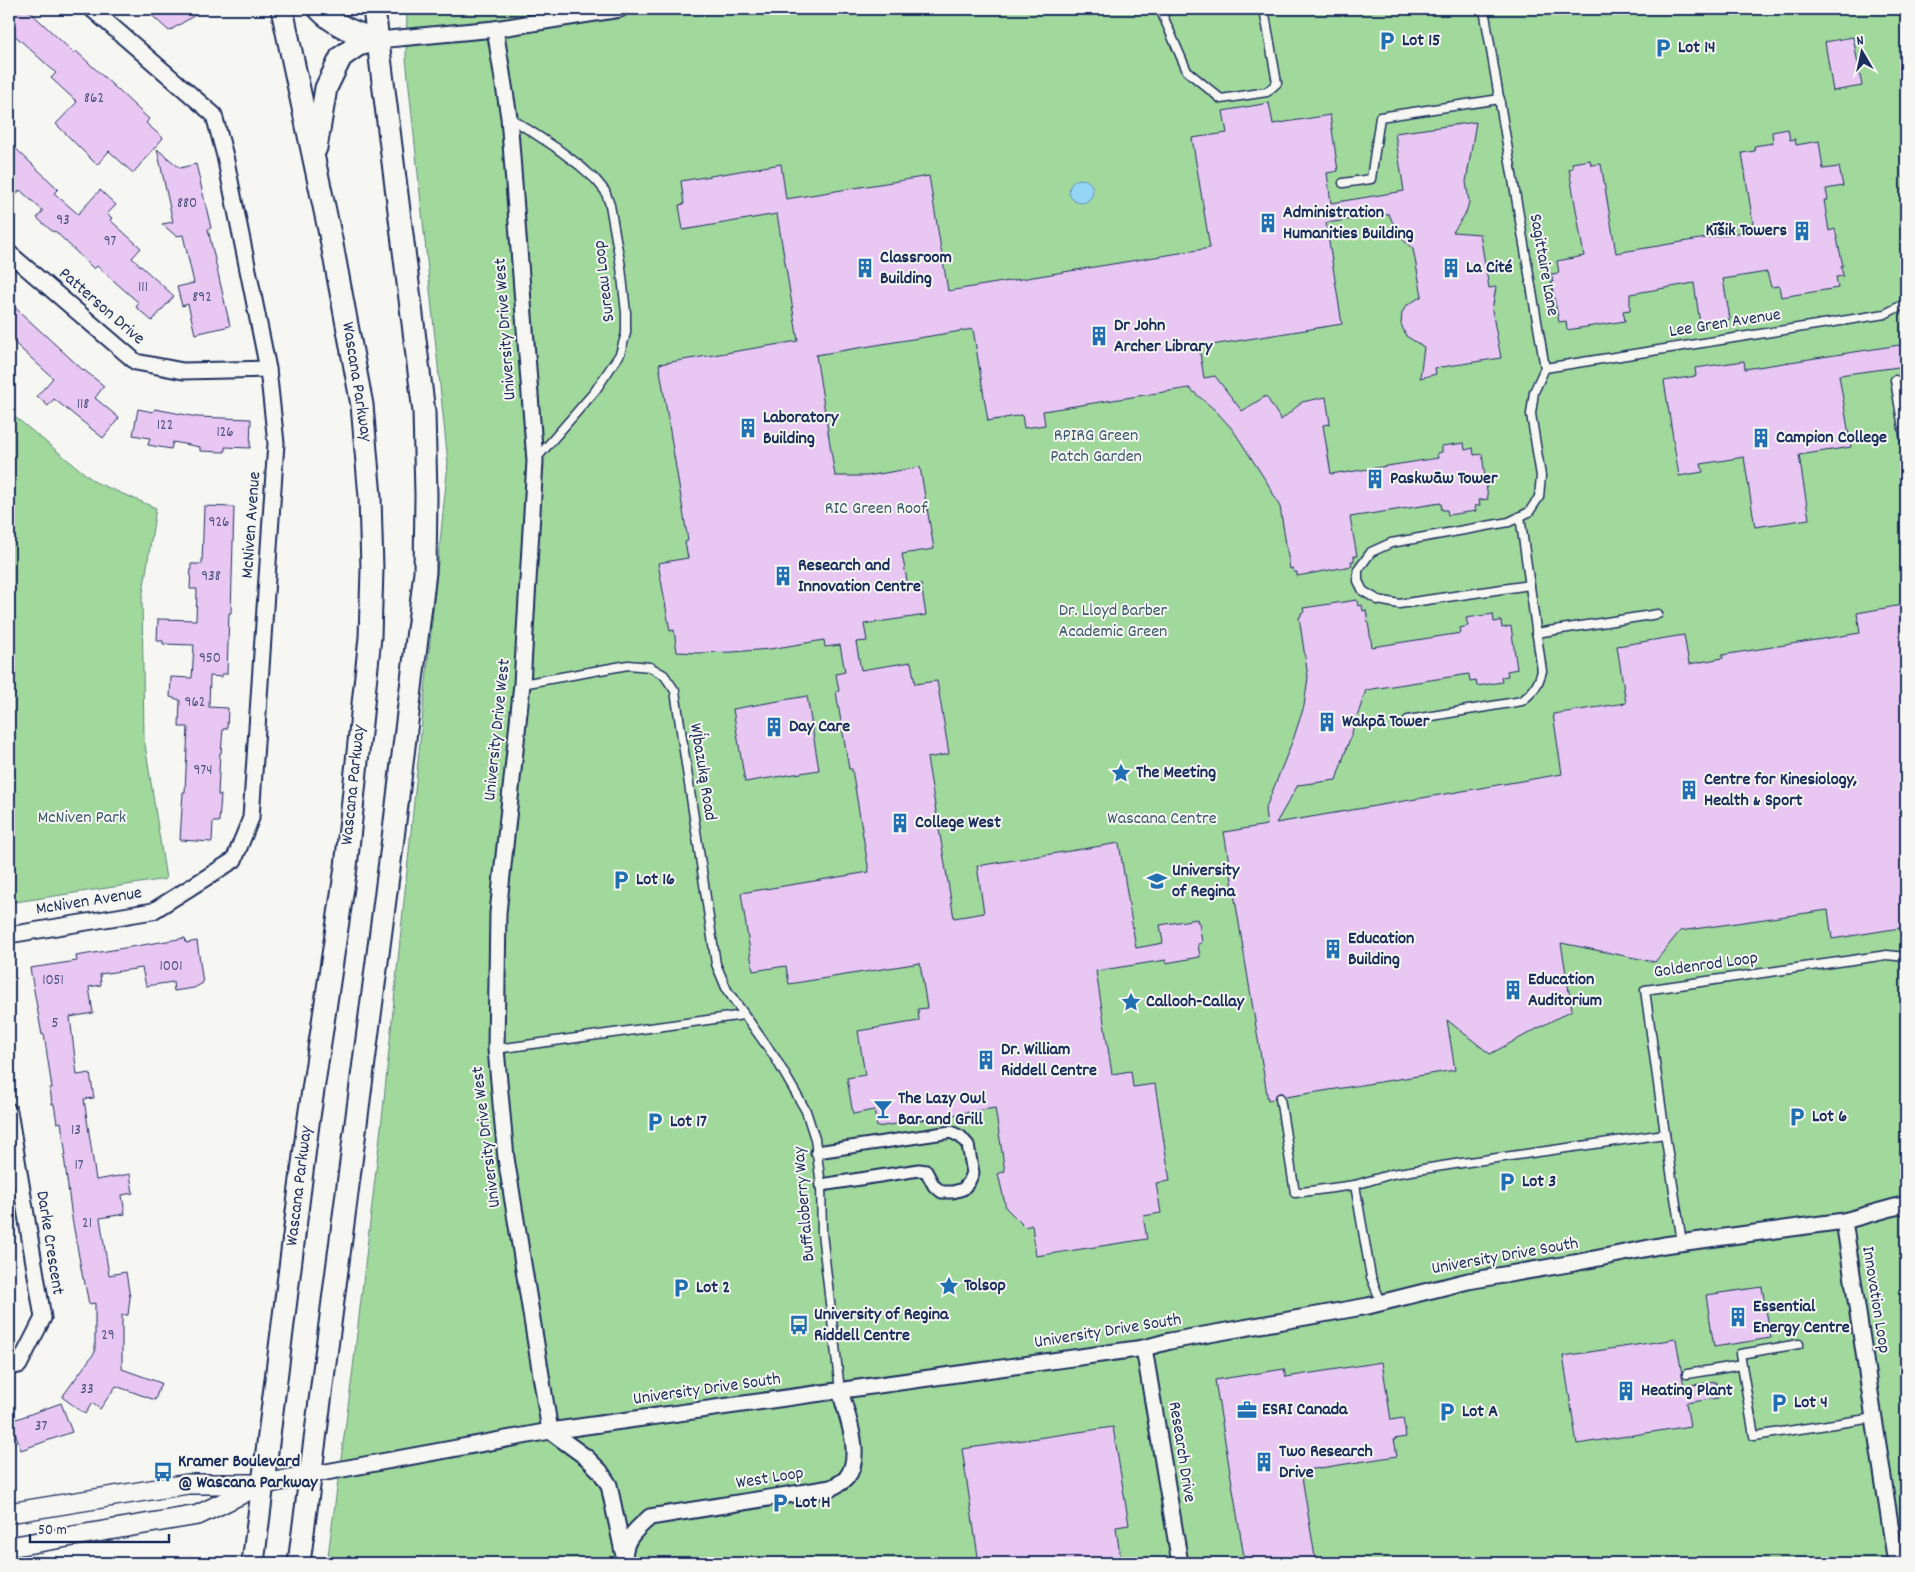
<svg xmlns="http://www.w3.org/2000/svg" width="1915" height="1572" viewBox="0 0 1915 1572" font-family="Dekko,sans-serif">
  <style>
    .built { fill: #f2e8f2 }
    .green { fill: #a1d99d; stroke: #5e847e }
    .water { fill: #95d5f6; stroke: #6493b9 }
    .building { fill: #e8c7f3; stroke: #1b2f5e }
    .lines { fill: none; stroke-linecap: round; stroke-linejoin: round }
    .service-casing { stroke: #1b2f5e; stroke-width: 11 }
    .pedestrian-casing { stroke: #1b2f5e; stroke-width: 15 }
    .minor-casing { stroke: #1b2f5e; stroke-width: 19 }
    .tertiary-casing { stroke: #1b2f5e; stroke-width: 22 }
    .secondary-casing { stroke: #1b2f5e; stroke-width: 25 }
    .service { stroke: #f6f6f2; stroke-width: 8 }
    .pedestrian { stroke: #f6f6f2; stroke-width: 11 }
    .minor { stroke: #f6f6f2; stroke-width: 15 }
    .tertiary { stroke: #f6f6f2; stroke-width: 19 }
    .secondary { stroke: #f6f6f2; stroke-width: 21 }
    .labels { text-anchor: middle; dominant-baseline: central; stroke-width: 4; stroke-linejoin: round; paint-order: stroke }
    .number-label { font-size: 15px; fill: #4e5583 }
    .poi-label { font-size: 18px; font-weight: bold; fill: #1b2f5e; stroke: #f6f6f2; text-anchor: start }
    .street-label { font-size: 18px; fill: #1b2f5e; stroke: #f6f6f2 }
    .park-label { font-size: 18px; fill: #3c5a6e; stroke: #f6f6f2 }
  </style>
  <rect width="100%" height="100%" fill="#f6f6f2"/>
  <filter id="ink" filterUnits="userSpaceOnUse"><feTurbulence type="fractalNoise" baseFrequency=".02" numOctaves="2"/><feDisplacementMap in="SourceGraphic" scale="10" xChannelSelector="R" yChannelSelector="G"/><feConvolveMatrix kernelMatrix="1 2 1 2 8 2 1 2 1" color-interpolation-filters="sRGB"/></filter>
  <g filter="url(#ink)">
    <path class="built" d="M191 1554V1563H133Z"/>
    <g class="green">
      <path d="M407 9H1906V1563H327L352 1377 383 1110 448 463 406 58Z"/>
      <path d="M9 412 95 482 156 508 142 599 144 738 166 879 9 903Z"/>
    </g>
    <circle class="water" cx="1081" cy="191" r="12"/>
    <g class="building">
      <path d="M9 9H27L74 53 76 51 149 119 146 123 163 138 133 173 109 151 97 165 56 124 77 102 51 78 56 73 9 30Z"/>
      <path d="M145 9H205L169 31Z"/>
      <path d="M1853 37 1862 86 1833 91 1825 42Z"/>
      <path d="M1269 103 1273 124 1330 115 1338 171 1327 173 1331 203 1404 191 1395 133 1476 122 1466 182 1469 202 1466 213 1453 232 1480 234 1489 288 1496 287 1492 310 1501 358 1435 368 1436 374 1420 378 1424 347 1406 336 1401 324 1402 313 1406 306 1422 296 1413 249 1398 235 1389 214 1326 223 1342 324 1199 347 1204 378 1215 376 1242 411 1266 396 1281 420 1302 402 1326 397 1330 424 1323 425 1331 474 1343 472V473L1438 458 1437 453 1442 452V446L1464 443 1465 450 1473 448 1474 455 1482 454 1488 499 1479 500 1480 505 1475 506 1476 511 1448 515 1447 510H1442L1441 503 1350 517 1357 556H1354V561H1351L1352 566 1297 576V572H1294L1293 568 1290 569 1280 507 1268 484 1233 430 1216 411 1189 388 1043 411 1045 425 1024 428 1022 415 988 421 973 329 816 355 835 476H867L920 467 934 549 902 554 908 586 921 584 926 615 864 624 867 641 856 642 861 670 911 662 915 684 937 681 949 754 927 758 954 918 984 913 977 866 1119 843 1136 948 1163 943 1160 925 1197 919V922H1199L1202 943 1198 944 1200 957 1166 963V960L1096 971 1112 1074 1131 1071 1133 1087 1155 1084 1170 1181 1156 1183 1161 1213 1143 1216 1147 1239 1036 1256 1032 1225 1025 1227 1006 1208 998 1174 1005 1171 995 1108 877 1127 874 1110 853 1114 847 1078 865 1075 858 1031 919 1021 918 1009 927 1008 920 963 789 984 786 966 753 971 741 893 869 872 852 769H849L836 692 839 691 836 674 845 672 840 645 825 647 824 640 770 649 733 652 698 653 677 652 674 630 670 631 658 563 688 558 685 542 688 541 659 364 798 341 777 214 683 230 679 205 684 204 681 181 781 164 786 199 929 176 948 291 1210 248 1192 138 1227 133 1223 111Z"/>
      <path d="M1788 129 1790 140 1795 139 1796 145 1819 141 1823 169 1839 167 1843 186 1826 189 1828 200H1824L1829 231 1835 229 1843 266H1841L1843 276 1836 277 1838 288 1781 297 1779 286 1771 287 1767 272 1723 279 1730 319 1700 324 1694 283 1630 294V310L1623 311 1625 321 1567 330 1566 321 1559 322 1551 282H1553L1551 274 1559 273 1557 261 1584 256 1569 169 1573 168 1572 163 1590 160 1591 165 1601 164 1616 253 1754 230 1742 153 1755 151 1754 146 1773 143 1772 132Z"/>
      <path d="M9 142 58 189 54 193 78 214 100 190 116 205 107 214 112 218 110 220 141 248 132 258 174 296 152 321 136 307 139 303 97 266 94 269 55 231 53 232 37 218 43 211 20 190 9 203Z"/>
      <path d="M157 149 180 168 196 164 211 228 208 229 230 326 195 334 188 304 182 306 177 287 194 283 183 235 176 236 162 224 173 222Z"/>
      <path d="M9 302 84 371V370L104 386 95 398 119 418 103 438 54 399 48 406 37 396 53 378 9 338Z"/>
      <path d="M1906 344V366L1839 375 1851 447 1799 455 1809 519 1755 527 1744 457 1701 464 1703 472 1679 476 1664 381 1696 376 1695 368 1744 361 1745 369Z"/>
      <path d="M138 409 153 412 155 409 197 417 251 419 250 448 225 447V452L200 451V447L173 442 171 449 148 445 150 438 133 435Z"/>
      <path d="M204 506 234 507 231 613H229L227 674H222V677L210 676 209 707 228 708 227 729H223L221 753H220L218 795H221L219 822H213L212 842 180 840 183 792H185L188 727H179L180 700 170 697 171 677 192 678 194 645 163 644V641H157L158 619 196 620 197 589H190L191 564H202Z"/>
      <path d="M1357 600 1358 606 1362 605 1363 611 1366 610 1372 647 1461 633 1460 628 1468 626 1466 618 1493 614 1494 622 1501 621 1502 628 1511 626 1517 669 1507 671 1508 676 1501 677 1502 682 1477 686 1476 680 1470 681 1469 674 1366 690 1336 780 1298 785 1276 823 1562 774 1553 714 1626 703 1617 646 1684 635 1689 664 1723 658 1722 655 1860 633 1857 613 1902 605 1906 631V927L1832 939 1828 910 1680 931 1655 962 1561 943 1572 1010 1490 1054 1447 1020 1455 1070 1286 1097 1282 1093H1279L1275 1096 1274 1099 1268 1100 1224 832 1267 825 1265 810 1294 737 1304 706 1308 677 1299 617 1301 616V613L1304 612 1303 608Z"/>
      <path d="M807 696 819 770 745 782 733 709Z"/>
      <path d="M185 938 186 943 197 941 203 983 194 988 174 991 173 982 146 986 142 968 100 974 101 985 89 987 93 1013 70 1017 77 1075 90 1073 94 1098 84 1099 96 1180 130 1174 133 1193 122 1195 125 1214 100 1218 109 1275 126 1272 130 1298 128 1315H122V1369L161 1383 155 1400 116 1386 100 1409 92 1403 85 1414 62 1397 95 1352V1303L89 1304 84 1279H83L72 1218 64 1156H66L61 1122 57 1123 54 1104H52L50 1088H52L44 1034 42 1035 30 968 77 961 76 956Z"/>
      <path d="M1762 1287 1771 1338 1714 1347 1706 1295Z"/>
      <path d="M1676 1339 1684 1386 1716 1382 1718 1398 1686 1403 1690 1426 1577 1444 1563 1356Z"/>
      <path d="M1382 1362 1391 1420 1403 1418 1406 1437 1394 1439 1397 1456 1301 1471 1316 1563H1245L1215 1380 1284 1369 1286 1377Z"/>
      <path d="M61 1403 72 1432 21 1450 11 1421Z"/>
      <path d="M1113 1427 1129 1525 1116 1527 1121 1563H979L962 1449Z"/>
    </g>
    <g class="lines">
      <defs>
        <g id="service">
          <path d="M1160 9 1187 71 1221 99 1267 92 1277 83 1264 9"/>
          <path d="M1484 9 1545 368 1534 392 1531 414 1541 476 1539 497 1529 512 1509 522 1391 543 1371 552 1358 570V581L1363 591 1378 600 1399 604 1530 585"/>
          <path d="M509 117 555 147 579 165 596 180 605 191 610 205 621 267 626 313V333L620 354 595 391 536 459"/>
          <path d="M1343 183 1371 179 1380 117 1500 99"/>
          <path d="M1545 368 1885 314 1906 303"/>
          <path d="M1895 380 1906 446"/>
          <path d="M1536 633 1658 614"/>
          <path d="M522 684 628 665 650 667 664 675 675 691 716 964 727 990 776 1059 806 1111 815 1139 821 1185 822 1233 840 1390"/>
          <path d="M1408 720 1522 701C1533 692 1538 686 1542 671L1520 516"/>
          <path d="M496 1049 744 1015"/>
          <path d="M1280 1098 1295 1193 1355 1185 1392 1174 1455 1164 1665 1134"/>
          <path d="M1355 1185 1371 1277 1381 1302"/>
          <path d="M1682 1242 1665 1134 1645 990 1887 955 1906 957"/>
          <path d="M1799 1344 1740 1354 1754 1436 1874 1418"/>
          <path d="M1687 1374 1742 1365"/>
        </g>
        <path id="pedestrian" d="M817 1152 951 1132 961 1137 968 1145 973 1173 969 1182 963 1189 953 1192H942L934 1186 926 1171 919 1170 821 1185"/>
        <g id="minor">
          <path d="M495 29 509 117 535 461 522 684 498 913 496 1049 506 1158 550 1431"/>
          <path d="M378 40 495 29 620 9"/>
          <path d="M9 253 136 362 183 371 268 369"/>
          <path d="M9 935 153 911 234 860 251 818 276 443 268 369 225 156 214 115 92 9"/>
          <path d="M9 1111 43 1318 19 1365 9 1367"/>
          <path d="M1844 1221 1896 1563"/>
          <path d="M1144 1348 1180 1563"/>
          <path d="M550 1431 587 1458 600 1471 609 1485 623 1552"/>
          <path d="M310 1475 550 1431 1144 1348 1170 1341 1368 1306 1468 1281 1574 1263 1664 1245 1844 1221 1906 1204"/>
          <path d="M625 1563C621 1542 635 1530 650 1517L831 1488C836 1485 844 1482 847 1477 864 1455 846 1414 840 1390"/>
        </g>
        <g id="tertiary">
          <path d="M9 1513 188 1484H264L310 1475"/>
          <path d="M9 1547 198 1515 258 1486"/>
        </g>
        <g id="secondary">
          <path d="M319 9C335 26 355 33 377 40"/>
          <path d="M316 148 326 88 341 57 358 45 378 40"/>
          <path d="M253 1563 308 1124 346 867 370 637 372 569 370 497 362 405 331 239 282 9"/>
          <path d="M299 1563 393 838 425 572 426 495 424 412 374 9"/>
        </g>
      </defs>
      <use href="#service" class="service-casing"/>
      <use href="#pedestrian" class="pedestrian-casing"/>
      <use href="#minor" class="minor-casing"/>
      <use href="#tertiary" class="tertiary-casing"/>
      <use href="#secondary" class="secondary-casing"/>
      <use href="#service" class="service"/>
      <use href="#pedestrian" class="pedestrian"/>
      <use href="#minor" class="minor"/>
      <use href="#tertiary" class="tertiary"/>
      <use href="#secondary" class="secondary"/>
    </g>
  </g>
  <defs>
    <symbol id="parking-bare" viewBox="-9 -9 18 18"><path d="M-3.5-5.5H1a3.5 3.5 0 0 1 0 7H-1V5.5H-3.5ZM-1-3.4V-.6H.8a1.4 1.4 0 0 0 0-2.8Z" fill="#1f6fb2" stroke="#f6f6f2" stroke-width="2.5" paint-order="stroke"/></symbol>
    <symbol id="building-bare" viewBox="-9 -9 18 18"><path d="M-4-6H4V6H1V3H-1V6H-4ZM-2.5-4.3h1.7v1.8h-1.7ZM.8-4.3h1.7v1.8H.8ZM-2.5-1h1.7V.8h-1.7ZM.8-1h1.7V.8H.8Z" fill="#1f6fb2" stroke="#f6f6f2" stroke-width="2.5" paint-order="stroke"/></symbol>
    <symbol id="sight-bare" viewBox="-9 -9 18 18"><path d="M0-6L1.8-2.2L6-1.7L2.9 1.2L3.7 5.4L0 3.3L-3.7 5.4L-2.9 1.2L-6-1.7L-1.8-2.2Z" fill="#1f6fb2" stroke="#f6f6f2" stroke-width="2.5" paint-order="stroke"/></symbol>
    <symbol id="university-bare" viewBox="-9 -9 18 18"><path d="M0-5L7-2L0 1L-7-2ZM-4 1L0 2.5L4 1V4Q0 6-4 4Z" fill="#1f6fb2" stroke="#f6f6f2" stroke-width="2.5" paint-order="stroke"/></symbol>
    <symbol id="bar-bare" viewBox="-9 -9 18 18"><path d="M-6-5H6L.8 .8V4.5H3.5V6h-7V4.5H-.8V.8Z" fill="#1f6fb2" stroke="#f6f6f2" stroke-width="2.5" paint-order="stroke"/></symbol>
    <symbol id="bus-bare" viewBox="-9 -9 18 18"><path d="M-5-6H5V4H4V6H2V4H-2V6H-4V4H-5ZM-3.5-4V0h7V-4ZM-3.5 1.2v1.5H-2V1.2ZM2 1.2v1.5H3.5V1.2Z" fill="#1f6fb2" stroke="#f6f6f2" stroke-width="2.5" paint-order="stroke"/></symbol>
    <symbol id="office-bare" viewBox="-9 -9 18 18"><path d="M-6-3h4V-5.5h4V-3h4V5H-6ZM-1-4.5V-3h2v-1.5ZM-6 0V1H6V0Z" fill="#1f6fb2" stroke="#f6f6f2" stroke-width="2.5" paint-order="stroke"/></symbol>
  </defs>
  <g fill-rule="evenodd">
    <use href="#parking-bare" x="1373" y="27" width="28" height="28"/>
    <use href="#parking-bare" x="1649" y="34" width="28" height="28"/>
    <use href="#building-bare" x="1254" y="209" width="28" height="28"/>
    <use href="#building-bare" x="1788" y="217" width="28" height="28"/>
    <use href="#building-bare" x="851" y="254" width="28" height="28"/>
    <use href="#building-bare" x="1437" y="254" width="28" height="28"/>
    <use href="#building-bare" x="1085" y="322" width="28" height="28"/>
    <use href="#building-bare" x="734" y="414" width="28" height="28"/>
    <use href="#building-bare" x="1747" y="424" width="28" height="28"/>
    <use href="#building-bare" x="1361" y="465" width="28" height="28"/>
    <use href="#building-bare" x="769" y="562" width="28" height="28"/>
    <use href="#building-bare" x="1313" y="708" width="28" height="28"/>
    <use href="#building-bare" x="760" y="713" width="28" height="28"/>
    <use href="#sight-bare" x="1107" y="759" width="28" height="28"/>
    <use href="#building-bare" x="1675" y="776" width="28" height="28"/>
    <use href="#building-bare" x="886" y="809" width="28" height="28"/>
    <use href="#parking-bare" x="607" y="866" width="28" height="28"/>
    <use href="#university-bare" x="1143" y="867" width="28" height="28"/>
    <use href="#building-bare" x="1319" y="935" width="28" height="28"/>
    <use href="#building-bare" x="1499" y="976" width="28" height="28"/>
    <use href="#sight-bare" x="1117" y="988" width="28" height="28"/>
    <use href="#building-bare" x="972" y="1046" width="28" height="28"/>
    <use href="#bar-bare" x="869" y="1095" width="28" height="28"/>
    <use href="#parking-bare" x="1783" y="1103" width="28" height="28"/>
    <use href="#parking-bare" x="641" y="1108" width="28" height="28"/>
    <use href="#parking-bare" x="1493" y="1168" width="28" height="28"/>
    <use href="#sight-bare" x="935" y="1272" width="28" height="28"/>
    <use href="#parking-bare" x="667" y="1274" width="28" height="28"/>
    <use href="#building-bare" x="1724" y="1303" width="28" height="28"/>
    <use href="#bus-bare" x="785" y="1311" width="28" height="28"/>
    <use href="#building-bare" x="1612" y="1377" width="28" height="28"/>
    <use href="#parking-bare" x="1765" y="1389" width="28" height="28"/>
    <use href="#office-bare" x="1233" y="1396" width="28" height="28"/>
    <use href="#parking-bare" x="1433" y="1398" width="28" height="28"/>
    <use href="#building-bare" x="1250" y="1448" width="28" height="28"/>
    <use href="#bus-bare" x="149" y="1458" width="28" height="28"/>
    <use href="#parking-bare" x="766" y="1489" width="28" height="28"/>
  </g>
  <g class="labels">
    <g class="number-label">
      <text x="94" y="99">862</text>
      <text x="187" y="204">880</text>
      <text x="63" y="221">93</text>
      <text x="110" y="242">97</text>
      <text x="143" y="288">111</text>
      <text x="202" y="298">892</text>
      <text x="83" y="405">118</text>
      <text x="165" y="426">122</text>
      <text x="225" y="433">126</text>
      <text x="219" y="523">926</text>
      <text x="211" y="577">938</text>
      <text x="210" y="659">950</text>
      <text x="195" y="703">962</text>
      <text x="203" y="771">974</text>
      <text x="171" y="967">1001</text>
      <text x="53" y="981">1051</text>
      <text x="55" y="1024">5</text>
      <text x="76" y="1131">13</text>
      <text x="79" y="1166">17</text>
      <text x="87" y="1224">21</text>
      <text x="108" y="1336">29</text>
      <text x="87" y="1390">33</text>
      <text x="41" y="1427">37</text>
    </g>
    <g class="poi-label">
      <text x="1402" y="41">Lot 15</text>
      <text x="1678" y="48">Lot 14</text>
      <text x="1283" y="213">Administration<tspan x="1283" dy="21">Humanities Building</tspan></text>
      <text x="1787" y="231" text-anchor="end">Kīšik Towers</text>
      <text x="880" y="258">Classroom<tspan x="880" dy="21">Building</tspan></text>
      <text x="1466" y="268">La Cité</text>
      <text x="1114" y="326">Dr John<tspan x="1114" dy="21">Archer Library</tspan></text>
      <text x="763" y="418">Laboratory<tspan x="763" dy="21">Building</tspan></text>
      <text x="1776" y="438">Campion College</text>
      <text x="1390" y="479">Paskwāw Tower</text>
      <text x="798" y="566">Research and<tspan x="798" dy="21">Innovation Centre</tspan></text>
      <text x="1342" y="722">Wakpā Tower</text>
      <text x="789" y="727">Day Care</text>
      <text x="1136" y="773">The Meeting</text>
      <text x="1704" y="780">Centre for Kinesiology,<tspan x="1704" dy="21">Health &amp; Sport</tspan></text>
      <text x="915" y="823">College West</text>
      <text x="1172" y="871">University<tspan x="1172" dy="21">of Regina</tspan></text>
      <text x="636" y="880">Lot 16</text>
      <text x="1348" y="939">Education<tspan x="1348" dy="21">Building</tspan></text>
      <text x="1528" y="980">Education<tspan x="1528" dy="21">Auditorium</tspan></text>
      <text x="1146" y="1002">Callooh-Callay</text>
      <text x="1001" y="1050">Dr. William<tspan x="1001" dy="21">Riddell Centre</tspan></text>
      <text x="898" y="1099">The Lazy Owl<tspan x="898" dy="21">Bar and Grill</tspan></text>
      <text x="1812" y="1117">Lot 6</text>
      <text x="670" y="1122">Lot 17</text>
      <text x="1522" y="1182">Lot 3</text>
      <text x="964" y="1286">Tolsop</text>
      <text x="696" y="1288">Lot 2</text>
      <text x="1753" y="1307">Essential<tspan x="1753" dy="21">Energy Centre</tspan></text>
      <text x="814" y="1315">University of Regina<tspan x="814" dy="21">Riddell Centre</tspan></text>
      <text x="1641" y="1391">Heating Plant</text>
      <text x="1794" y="1403">Lot 4</text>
      <text x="1262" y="1410">ESRI Canada</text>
      <text x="1462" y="1412">Lot A</text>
      <text x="1279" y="1452">Two Research<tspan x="1279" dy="21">Drive</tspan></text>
      <text x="178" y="1462">Kramer Boulevard<tspan x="178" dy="21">@ Wascana Parkway</tspan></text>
      <text x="795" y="1503">Lot H</text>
    </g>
    <g class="street-label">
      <text transform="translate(1543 265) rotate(80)">Sagittaire Lane</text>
      <text transform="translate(605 281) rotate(-97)">Sureau Loop</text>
      <text transform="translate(101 307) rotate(41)">Patterson Drive</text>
      <text transform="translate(1725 324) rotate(-9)">Lee Gren Avenue</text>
      <text transform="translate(506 329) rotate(-94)">University Drive West</text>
      <text transform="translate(356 382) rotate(81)">Wascana Parkway</text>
      <text transform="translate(252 525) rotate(-86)">McNiven Avenue</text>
      <text transform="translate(498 730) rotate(-84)">University Drive West</text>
      <text transform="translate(702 772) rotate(81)">Wį́bazuką Road</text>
      <text transform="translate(354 785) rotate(-84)">Wascana Parkway</text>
      <text transform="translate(89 902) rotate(-9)">McNiven Avenue</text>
      <text transform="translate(1706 966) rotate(-8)">Goldenrod Loop</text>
      <text transform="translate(487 1137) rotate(-97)">University Drive West</text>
      <text transform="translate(300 1186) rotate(-83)">Wascana Parkway</text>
      <text transform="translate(805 1204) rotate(-95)">Buffaloberry Way</text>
      <text transform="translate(49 1243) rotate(81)">Darke Crescent</text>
      <text transform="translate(1505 1257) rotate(-10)">University Drive South</text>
      <text transform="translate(1875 1300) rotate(81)">Innovation Loop</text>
      <text transform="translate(1108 1332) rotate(-9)">University Drive South</text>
      <text transform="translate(707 1390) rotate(-8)">University Drive South</text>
      <text transform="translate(1181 1452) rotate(81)">Research Drive</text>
      <text transform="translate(770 1479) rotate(-9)">West Loop</text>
    </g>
    <g class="park-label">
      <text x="1096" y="436">RPIRG Green<tspan x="1096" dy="21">Patch Garden</tspan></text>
      <text x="876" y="509">RIC Green Roof</text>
      <text x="1113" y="611">Dr. Lloyd Barber<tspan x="1113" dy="21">Academic Green</tspan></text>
      <text x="82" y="818">McNiven Park</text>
      <text x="1162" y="819">Wascana Centre</text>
    </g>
  </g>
  <rect width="1915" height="1572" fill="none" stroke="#f6f6f2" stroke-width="30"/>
  <rect x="15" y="15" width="1885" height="1542" fill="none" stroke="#1b2f5e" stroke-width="2" filter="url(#ink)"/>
  <g transform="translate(1862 52) rotate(351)" stroke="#f6f6f2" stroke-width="4" paint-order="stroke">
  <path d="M0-4L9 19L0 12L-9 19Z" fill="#1b2f5e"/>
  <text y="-8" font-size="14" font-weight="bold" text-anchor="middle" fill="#1b2f5e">N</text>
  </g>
  <path d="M30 1534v8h139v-8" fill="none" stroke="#1b2f5e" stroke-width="2.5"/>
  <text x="38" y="1534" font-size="15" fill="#1b2f5e" stroke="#f6f6f2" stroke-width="4" paint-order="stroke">50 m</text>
</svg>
